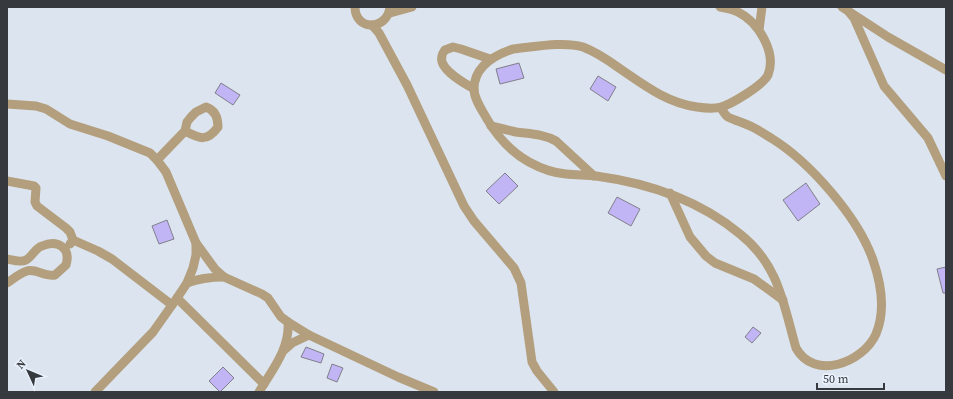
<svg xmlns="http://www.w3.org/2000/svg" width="953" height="399" viewBox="0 0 953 399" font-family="'Source Serif 4',serif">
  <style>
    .building { fill: #c1b5f5; stroke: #817f8a }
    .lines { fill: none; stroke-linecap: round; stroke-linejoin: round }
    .street { stroke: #b39f7e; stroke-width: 9 }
  </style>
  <rect width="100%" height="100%" fill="#dce5ef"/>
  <g class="building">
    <path d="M519 63 524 78 500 84 496 69Z"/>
    <path d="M598 76 616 87 608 101 590 89Z"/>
    <path d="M221 83 240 95 233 105 215 93Z"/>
    <path d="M505 173 518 186 499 204 486 191Z"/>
    <path d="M806 183 820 204 798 221 783 200Z"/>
    <path d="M617 197 640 209 631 226 608 213Z"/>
    <path d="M167 220 174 239 159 244 152 226Z"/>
    <path d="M946 267V293H943L937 269Z"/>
    <path d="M753 327 761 333 752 343 745 337Z"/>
    <path d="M306 347 324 354 321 363 301 357Z"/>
    <path d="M332 364 343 368 337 382 327 378Z"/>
    <path d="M223 367 234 378 220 392 209 381Z"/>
  </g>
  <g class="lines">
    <g class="street">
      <path d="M355 7C355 31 387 31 390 7"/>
      <path d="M720 7C726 8 732 9 738 12 758 22 777 52 768 75 763 85 732 104 721 107 714 109 704 108 697 107 667 103 644 85 619 68 608 60 596 52 583 47 563 41 534 47 513 49 495 55 474 66 474 89 474 99 482 110 487 119 497 136 511 152 529 162 540 168 553 173 566 174 576 175 586 175 596 176 648 183 699 200 740 234 779 265 783 303 796 348 814 381 863 363 876 334 886 310 881 283 873 260 858 217 810 162 771 138 764 134 756 128 748 125 741 122 734 120 728 117 725 115 723 111 721 108"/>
      <path d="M842 7 888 37 946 70"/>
      <path d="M849 12 854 18 884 86 928 138 946 176"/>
      <path d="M390 13 412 7"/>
      <path d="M372 25 379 33 407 85 464 206 474 221 514 268 521 283 532 362 537 371 554 392"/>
      <path d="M759 30 762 7"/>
      <path d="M474 89C464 83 438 69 442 56 442 53 444 52 445 50L453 47 461 49 490 59"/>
      <path d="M7 104 36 106 46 109 70 124 108 136 150 153 157 160 166 172 196 243 215 269 224 277 262 294 268 298 281 317 288 322 309 335 398 377 434 392"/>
      <path d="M491 126C499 128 508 130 516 132 530 134 543 134 556 141L594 176"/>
      <path d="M157 160 185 131 187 122 191 117 196 112 206 107C215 110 218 117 218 127 207 142 200 139 185 131"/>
      <path d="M7 181 34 186 36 188 35 202 37 206 66 228 70 232 73 240 70 244"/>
      <path d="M670 193 690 237 706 256 715 263 754 279 783 300"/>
      <path d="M73 240 98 251 112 259 172 305"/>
      <path d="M7 259C13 260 20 263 26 260 32 257 35 248 42 246 58 239 71 248 66 265L55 275C45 277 35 268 27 271 20 273 13 279 7 283"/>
      <path d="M187 283C200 278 210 277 224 277"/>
      <path d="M177 298 264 384"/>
      <path d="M284 350 292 343 309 335"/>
      <path d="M95 392 153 332 177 298 187 283 193 268 196 255V243"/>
      <path d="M259 392C272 370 290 349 288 322"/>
    </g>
  </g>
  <rect width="953" height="399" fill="none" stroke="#36393d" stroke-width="16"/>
  <g transform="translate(28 371) rotate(314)" stroke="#e9f2fc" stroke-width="3" paint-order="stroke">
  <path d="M0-3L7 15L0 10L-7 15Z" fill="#36393d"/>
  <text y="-6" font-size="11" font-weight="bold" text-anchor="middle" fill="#36393d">N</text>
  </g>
  <path d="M817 383v6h67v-6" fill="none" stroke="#36393d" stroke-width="2"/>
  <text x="823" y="383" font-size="12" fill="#36393d" stroke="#e9f2fc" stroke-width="3" paint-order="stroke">50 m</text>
</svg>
